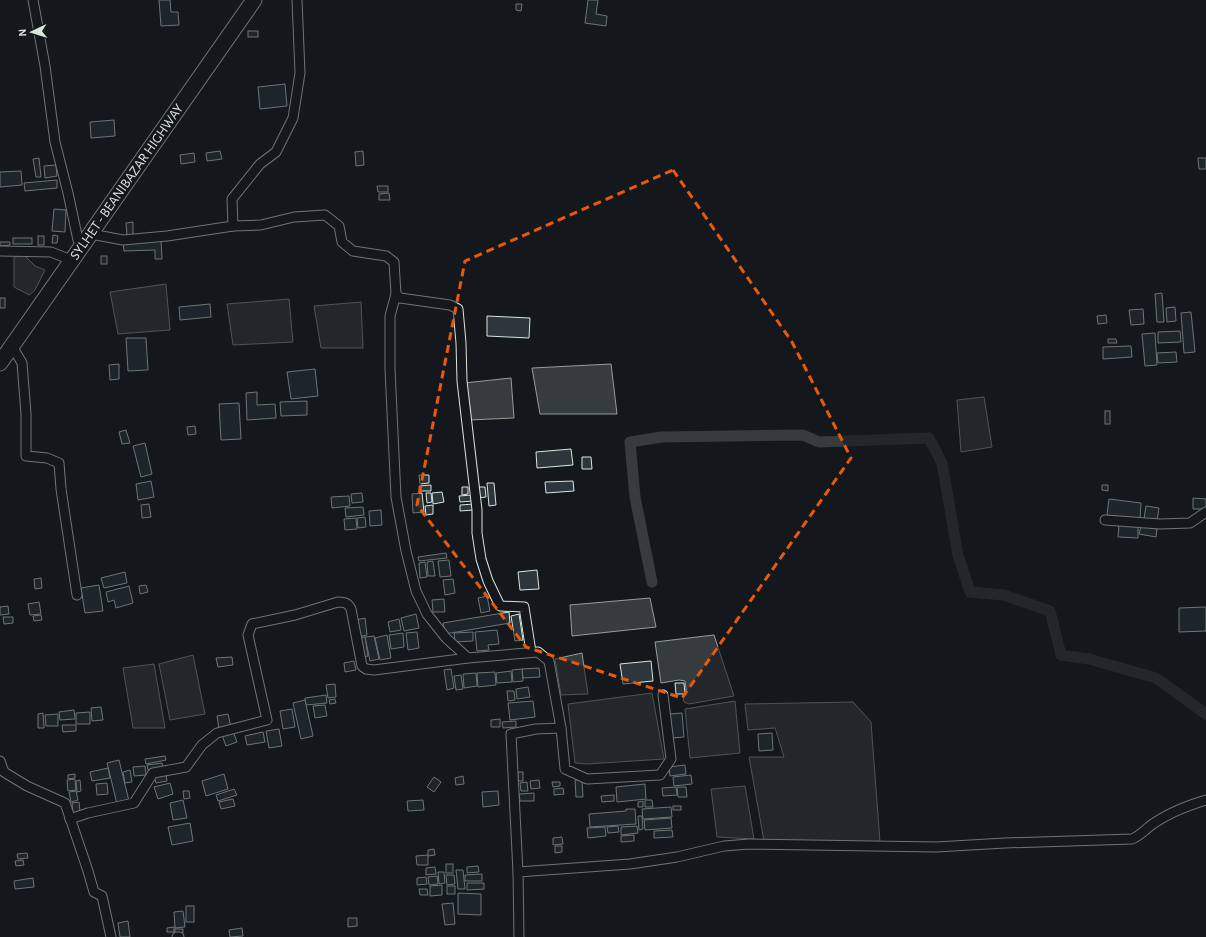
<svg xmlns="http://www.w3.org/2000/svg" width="1206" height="937" viewBox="0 0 1206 937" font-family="'Alegreya Sans',sans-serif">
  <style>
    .water { fill: #363b3e; stroke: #939e99 }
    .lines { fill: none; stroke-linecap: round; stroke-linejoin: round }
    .canal { stroke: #363b3e; stroke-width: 11 }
    .building { fill: #2c363c; stroke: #d8e6dc }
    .street-casing { stroke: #d8e6dc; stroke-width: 11 }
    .primary-casing { stroke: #d8e6dc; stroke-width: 17 }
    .street { stroke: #14181c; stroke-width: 9 }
    .primary { stroke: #14181c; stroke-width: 15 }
    .marked { fill: none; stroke: #e8590c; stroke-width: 3; stroke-dasharray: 8 5; stroke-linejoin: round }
    .labels { text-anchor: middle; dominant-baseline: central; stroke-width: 3; stroke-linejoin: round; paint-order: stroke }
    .street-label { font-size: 14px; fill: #d8e6dc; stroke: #14181c }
  </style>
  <rect width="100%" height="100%" fill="#14181c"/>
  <g class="water">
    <path d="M24 255 35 266 45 270 35 290 29 295 14 287V257Z"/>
    <path d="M166 284 170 330 118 334 110 292Z"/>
    <path d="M289 299 293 342 233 345 227 304Z"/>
    <path d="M361 302 363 348H321L314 306Z"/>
    <path d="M611 364 617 414H540L532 368Z"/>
    <path d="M511 378 514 418 469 420 464 383Z"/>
    <path d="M984 397 992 447 961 452 957 400Z"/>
    <path d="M650 598 656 627 572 636 570 605Z"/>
    <path d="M714 635 734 696 689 704 684 702 683 697 686 695V689L685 681 679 680 661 683 655 642Z"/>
    <path d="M582 653 588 694 561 695 555 659Z"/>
    <path d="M193 655 205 714 170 720 159 664Z"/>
    <path d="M154 664 165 728H133L123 668Z"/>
    <path d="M652 693 664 759 587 764 575 763 568 704Z"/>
    <path d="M735 701 740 753 690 758 685 709Z"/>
    <path d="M853 702 871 722 880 842 764 841 749 757H784L775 728 748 730 745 704Z"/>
    <path d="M745 786 754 839 717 837 711 789Z"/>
  </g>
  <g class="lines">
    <path class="canal" d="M652 582 635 497 630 442 662 437 803 435 819 442 929 438 942 463 958 555 970 592 1004 595 1050 611 1061 655 1089 659 1156 678 1206 714"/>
  </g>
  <g class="building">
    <path d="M159 0H170L171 12H178L179 25 161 26Z"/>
    <path d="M588 0H598L596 14 607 16 606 26 585 23Z"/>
    <path d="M516 4H522L521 11 516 10Z"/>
    <rect x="248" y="31" width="10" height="6"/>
    <path d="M285 84 287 106 260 109 258 87Z"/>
    <path d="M114 120 115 136 91 138 90 122Z"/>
    <path d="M220 151 222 159 207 161 206 153Z"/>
    <path d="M363 151 364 165 356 166 355 152Z"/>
    <path d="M194 153 195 162 181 164 180 155Z"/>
    <path d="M39 158 41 177H36L33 159Z"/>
    <path d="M1198 158H1206V169H1199Z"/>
    <path d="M56 165 57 176 45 178 44 166Z"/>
    <path d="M21 171 22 185 0 187V172Z"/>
    <path d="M57 180V188L25 191 24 183Z"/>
    <path d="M377 186H388V192H378Z"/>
    <path d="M389 193 390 200H379V194Z"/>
    <path d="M54 209 66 210 65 232 52 231Z"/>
    <path d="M133 222V236H127L126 223Z"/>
    <path d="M53 235 58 236 57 243H52Z"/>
    <rect x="38" y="236" width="6" height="9"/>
    <rect x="13" y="238" width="19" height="6"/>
    <path d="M161 240 162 259H155V250L124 251 123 242Z"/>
    <path d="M0 242H10V245L0 246Z"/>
    <rect x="101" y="256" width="6" height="8"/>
    <path d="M1162 293 1164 322H1157L1155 294Z"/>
    <rect x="0" y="298" width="5" height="10"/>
    <path d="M210 304 211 317 180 320 179 307Z"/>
    <path d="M1175 307 1176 321 1167 322 1166 308Z"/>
    <path d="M1143 309 1144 324 1131 325 1129 310Z"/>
    <path d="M1191 312 1195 352 1184 353 1181 313Z"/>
    <path d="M1106 315 1107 323 1098 324 1097 316Z"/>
    <path d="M487 316 530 318 529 338 487 336Z"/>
    <path d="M1180 331 1181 342 1158 343V332Z"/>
    <path d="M1155 333 1157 365 1145 366 1142 334Z"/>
    <path d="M126 338H146L148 370 128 371Z"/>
    <path d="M1108 339H1116L1117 343H1108Z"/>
    <path d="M1131 346 1132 357 1103 359V347Z"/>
    <path d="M1176 352 1177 362 1158 363 1157 353Z"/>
    <path d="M119 364V379L110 380 109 365Z"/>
    <path d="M315 369 318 396 291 399 287 372Z"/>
    <path d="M257 392V405L275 404 276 418 247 420 246 393Z"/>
    <path d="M307 401V415L281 416 280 402Z"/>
    <path d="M239 403 241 439 221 440 219 404Z"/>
    <rect x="1105" y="411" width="5" height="13"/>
    <path d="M195 426 196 434 188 435 187 427Z"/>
    <path d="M126 430 130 443 122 444 119 432Z"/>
    <path d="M145 443 152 474 141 477 133 446Z"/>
    <path d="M571 449 573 465 537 468 536 452Z"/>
    <path d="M582 457H591L592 469H582Z"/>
    <path d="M419 475H429V483L420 484Z"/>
    <path d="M151 481 154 497 138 500 136 484Z"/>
    <path d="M573 481 574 491 546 493 545 482Z"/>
    <path d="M487 483H494L496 505 489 506Z"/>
    <path d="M431 485V491H419V486Z"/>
    <path d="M1102 485H1108V491L1102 490Z"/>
    <path d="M462 487H468V494L462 495Z"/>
    <path d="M477 487H485L486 497 478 498Z"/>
    <path d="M442 492 444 502 433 504 432 493Z"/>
    <path d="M362 493 363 502 352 503 351 494Z"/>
    <path d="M422 493 424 512 413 513 412 494Z"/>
    <path d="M426 493H431L432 502 427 503Z"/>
    <path d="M472 495 473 501 460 502 459 496Z"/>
    <path d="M349 496 350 506 332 508 331 497Z"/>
    <path d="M1193 498 1206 499V509H1193Z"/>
    <path d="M1109 499 1141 503 1140 519 1107 515Z"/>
    <path d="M149 504 151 517 142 518 141 505Z"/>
    <path d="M474 504V510L460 511V505Z"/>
    <path d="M433 505V514L426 515 425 506Z"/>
    <path d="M1146 506 1159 508 1157 521 1144 519Z"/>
    <path d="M363 507 364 515 346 517 345 508Z"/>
    <path d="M381 510 382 525 370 526 369 511Z"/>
    <path d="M365 517 366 527 358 528 357 518Z"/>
    <path d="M356 518 357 529 345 530 344 519Z"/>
    <path d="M1119 524 1138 525V538L1118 537Z"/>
    <path d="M1141 526 1157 529 1156 537 1139 534Z"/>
    <path d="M446 553 447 558 419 561 418 557Z"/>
    <path d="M449 560 451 576 440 577 438 561Z"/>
    <path d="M433 561 435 576H428L427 562Z"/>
    <path d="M425 562 427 577 420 578 419 563Z"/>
    <path d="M537 570 539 589 520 590 518 572Z"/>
    <path d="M125 572 127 583 104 588 101 578Z"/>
    <path d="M41 578 42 588 35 589 34 579Z"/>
    <path d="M453 579 455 593 445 595 443 580Z"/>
    <path d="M99 585 103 611 85 613 81 588Z"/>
    <path d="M146 585 148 592 140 594 139 586Z"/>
    <path d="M129 586 133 603 116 608 114 600 108 602 106 592Z"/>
    <path d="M487 596 490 611 481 613 478 598Z"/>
    <path d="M444 599 445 612H433L432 600Z"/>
    <path d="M39 602 41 614 30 615 28 604Z"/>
    <path d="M8 606 9 614 0 615V607Z"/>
    <path d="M1206 607V631L1179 632V608Z"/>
    <path d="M509 612 510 623 445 634 443 623Z"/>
    <path d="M416 614 419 628 404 631 401 618Z"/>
    <path d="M519 614 523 640 515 641 511 616Z"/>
    <path d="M41 615 42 620 34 621 33 616Z"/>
    <path d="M3 617H13V623L4 624Z"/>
    <path d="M365 618 367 635 358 637 356 620Z"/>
    <path d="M399 619 401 630 390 632 388 622Z"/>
    <path d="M497 630 499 644 488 645 489 650 477 651 475 632Z"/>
    <path d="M417 632 419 648 408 650 406 633Z"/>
    <path d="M473 632V641L455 642 454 633Z"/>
    <path d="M403 633 404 647 391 649 389 635Z"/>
    <path d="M387 635 391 658 380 660 375 638Z"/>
    <path d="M374 636 379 659 370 661 365 637Z"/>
    <path d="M365 637 368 656 362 657 359 638Z"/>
    <path d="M232 657 233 665 218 667 216 658Z"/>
    <path d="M354 661 356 670 345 672 344 663Z"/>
    <path d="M651 661 653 681 623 684 620 664Z"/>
    <path d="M539 668 540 677 523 678 522 669Z"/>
    <path d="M451 669 454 688 447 690 444 670Z"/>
    <path d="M522 669 523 681 513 682 512 670Z"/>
    <path d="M511 671 512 682 497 683 496 673Z"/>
    <path d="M495 672 496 685 478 687 477 673Z"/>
    <path d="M476 673 477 686 464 688 463 674Z"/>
    <path d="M461 675 463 689 456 690 454 676Z"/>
    <path d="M675 683H684L685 694H676Z"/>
    <path d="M335 684 336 697 328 698 326 685Z"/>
    <path d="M528 687 530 697 517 699 516 689Z"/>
    <path d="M507 691H514L515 700 508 701Z"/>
    <path d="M326 695 327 703 306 705 305 698Z"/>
    <path d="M335 699 336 703 330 704 329 700Z"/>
    <path d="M305 700 313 736 301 739 293 703Z"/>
    <path d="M533 701 535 717 510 720 508 703Z"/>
    <path d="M325 705 327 716 315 718 313 706Z"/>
    <path d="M101 707 103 720 92 721 91 708Z"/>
    <path d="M292 709 295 727 283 729 280 711Z"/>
    <path d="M74 710 75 719 60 720 59 712Z"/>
    <path d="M90 712V724H76V713Z"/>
    <path d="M43 713 44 728H38V714Z"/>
    <path d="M682 713 684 737 672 738 670 714Z"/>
    <path d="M58 714V726H46L45 715Z"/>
    <path d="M228 714 231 727 219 729 217 716Z"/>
    <path d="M500 719V727H491V720Z"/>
    <path d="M516 721V727L503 728 502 722Z"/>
    <path d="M62 725H76V731L63 732Z"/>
    <path d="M279 729 282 746 269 748 266 731Z"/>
    <path d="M233 731 237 742 226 746 222 735Z"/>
    <path d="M263 732 265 742 247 745 245 736Z"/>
    <path d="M772 733 773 750 759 751 758 734Z"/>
    <path d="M165 756 166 760 146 764 145 759Z"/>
    <path d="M119 760 129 801 117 804 107 763Z"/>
    <path d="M162 763 163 768 148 770 147 765Z"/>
    <path d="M685 765 686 774 670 776 669 767Z"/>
    <path d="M145 766 146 775 134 776 133 767Z"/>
    <path d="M108 768 110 778 92 781 90 772Z"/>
    <path d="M130 770 132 782 125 783 123 772Z"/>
    <rect x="518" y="772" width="5" height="9"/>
    <path d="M75 774V778L68 779V775Z"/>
    <path d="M166 774 167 781 156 783 154 776Z"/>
    <path d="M224 774 228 789 206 796 202 781Z"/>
    <path d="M691 775 692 784 674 786 673 777Z"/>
    <path d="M463 776 464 784 456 785 455 778Z"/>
    <path d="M434 777 441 782 434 792 427 787Z"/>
    <path d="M75 779 76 790 68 791 67 780Z"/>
    <path d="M80 780 81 791 77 792 76 781Z"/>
    <path d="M539 780 540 788 531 789 530 781Z"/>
    <path d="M575 780H582L583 797H576Z"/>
    <path d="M527 782 528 791H521L520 783Z"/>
    <path d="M552 782H560V786L553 787Z"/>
    <path d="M107 783 108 794 97 795 96 784Z"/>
    <path d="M170 783 173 794 158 799 154 787Z"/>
    <path d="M645 784 646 799 617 802 616 787Z"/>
    <path d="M676 787 677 795 663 796 662 788Z"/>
    <path d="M677 787H686L687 797H678Z"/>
    <path d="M563 788 564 794 554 795V789Z"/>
    <path d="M234 789 237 795 218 801 216 795Z"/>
    <path d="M76 791 78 800 71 802 69 792Z"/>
    <path d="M183 791H189L190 798 184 799Z"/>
    <path d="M498 791 499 805 483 807 482 792Z"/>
    <path d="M534 793V801H520L519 794Z"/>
    <path d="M614 795V801L602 802 601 796Z"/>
    <path d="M233 799 235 806 221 809 219 802Z"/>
    <path d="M183 800 187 818 173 820 170 803Z"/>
    <path d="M423 800 424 810 408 811 407 801Z"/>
    <path d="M645 800H652L653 807H645Z"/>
    <path d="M643 801V807H638V802Z"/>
    <path d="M79 802 80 812 73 813 72 803Z"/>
    <rect x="673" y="806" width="8" height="4"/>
    <path d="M671 807 672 817 643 819 642 809Z"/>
    <path d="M626 809H635L636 824 590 827 589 814 626 811Z"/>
    <path d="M638 816H642L643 829 639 830Z"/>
    <path d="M671 818 672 828 645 830 644 820Z"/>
    <path d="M190 823 193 841 172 845 168 827Z"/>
    <path d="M618 826 619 832 608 833 607 827Z"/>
    <path d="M637 826 638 833 621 835V827Z"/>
    <path d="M605 827 606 836 588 838 587 828Z"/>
    <path d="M672 830 673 837 654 838V831Z"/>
    <path d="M634 835V841L621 842V836Z"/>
    <path d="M562 837 563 844 553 845V838Z"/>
    <path d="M555 846H562V852L555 853Z"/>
    <path d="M434 849 435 855 428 856V850Z"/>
    <path d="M27 853 28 858 18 859 17 854Z"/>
    <path d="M428 855V865H417L416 856Z"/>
    <path d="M23 860 24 865 16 866 15 861Z"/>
    <rect x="446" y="864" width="7" height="9"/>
    <path d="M478 866 479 872 467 873V867Z"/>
    <path d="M435 867 436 874 426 875V868Z"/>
    <path d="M456 870H463L465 889H458Z"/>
    <path d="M438 872H444L445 883 439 884Z"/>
    <path d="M482 874V881H465V875Z"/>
    <path d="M446 875H454L455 884 447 885Z"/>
    <path d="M437 876 438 884 429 885 428 877Z"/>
    <path d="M426 877 427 884 417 885V878Z"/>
    <path d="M33 878 34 887 15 889 14 881Z"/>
    <path d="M467 883H484V889L467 890Z"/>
    <path d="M442 885V895L430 896V886Z"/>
    <rect x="447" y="886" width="8" height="8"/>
    <path d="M419 889H427L428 895H420Z"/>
    <path d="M458 893 481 894V915L458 914Z"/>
    <path d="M453 903 455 924 445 925 442 904Z"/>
    <rect x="186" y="906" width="8" height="16"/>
    <path d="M183 911 185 927 175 928 174 912Z"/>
    <path d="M348 918H357V926L348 927Z"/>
    <path d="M128 921 130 937H120L118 923Z"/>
    <path d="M174 927V932H167V928Z"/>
    <path d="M242 928 243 936 230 937 229 930Z"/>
    <path d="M175 929H183V933L175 934Z"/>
  </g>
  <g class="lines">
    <defs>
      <g id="street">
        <path d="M33 0 45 66 55 142 68 193 78 240"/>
        <path d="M233 226 232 199 260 164 276 152 293 118 300 73 297 0"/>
        <path d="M91 234 123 240 167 236 233 226 261 225 294 217 325 215 339 226 342 242 353 251 386 256 394 262 396 294 400 298 450 305 458 309 461 343 462 381 477 510V533L481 559 488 581 500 606 524 607 531 652"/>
        <path d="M0 251 51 252 66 258"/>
        <path d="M396 294 390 316V369L396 497 406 551 416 591 427 614 446 638 468 658"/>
        <path d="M12 346 22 363 26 414V456L47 458 59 463 61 489 77 595"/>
        <path d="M1105 520 1160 524 1190 523 1206 512"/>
        <path d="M561 728 536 729 511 734 518 872 630 864 677 857 724 846 749 844 936 847 1005 843 1132 839C1139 836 1144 831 1150 826 1166 814 1186 806 1206 800"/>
        <path d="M0 761 4 772 27 786 65 803 88 871 94 892 102 896 111 937"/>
        <path d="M70 819 88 813 134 803 153 773 186 767 202 745 217 733 267 720 248 635 252 624 295 615 338 602C345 602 348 603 351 609L362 666 366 669 374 670 468 658 538 652 549 661 561 728 565 769 587 779 660 775 671 759 663 695"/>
        <path d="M518 872 519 937"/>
        <path d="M177 937H179"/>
      </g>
      <path id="primary" d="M0 363 254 0"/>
    </defs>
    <use href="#street" class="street-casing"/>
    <use href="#primary" class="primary-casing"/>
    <use href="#street" class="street"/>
    <use href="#primary" class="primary"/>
  </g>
  <path d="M0 0H1206V937H0ZM673 170 792 342 851 458 682 698 526 647 417 505 465 261Z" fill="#14181c" fill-opacity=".55" fill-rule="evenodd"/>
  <path class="marked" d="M673 170 792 342 851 458 682 698 526 647 417 505 465 261Z"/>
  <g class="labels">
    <g class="street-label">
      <text transform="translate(127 182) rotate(-55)">SYLHET - BEANIBAZAR HIGHWAY</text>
    </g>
  </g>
  <g transform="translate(32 32) rotate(266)" stroke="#14181c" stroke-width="3" paint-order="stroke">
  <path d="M0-3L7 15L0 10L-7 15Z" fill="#d8e6dc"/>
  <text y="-6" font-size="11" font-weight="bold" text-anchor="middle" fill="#d8e6dc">N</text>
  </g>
</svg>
